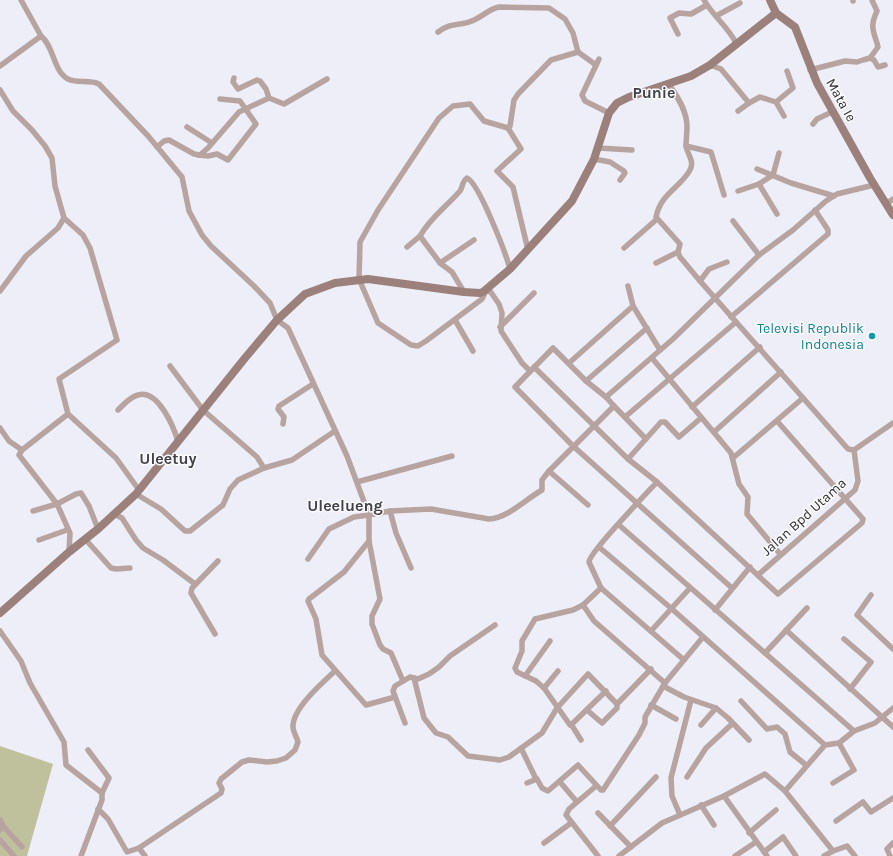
<svg xmlns="http://www.w3.org/2000/svg" width="893" height="856" viewBox="0 0 893 856" font-family="Karla,sans-serif">
  <style>
    .forest { fill: #bfc19c }
    .lines { fill: none; stroke-linecap: round; stroke-linejoin: round }
    .street { stroke: #b7a4a0; stroke-width: 5.5 }
    .secondary { stroke: #9b807b; stroke-width: 8 }
    .culture-dot { fill: #0f9aa8; stroke: #fcfcfe; stroke-width: 1.5 }
    .labels { text-anchor: middle; dominant-baseline: central; stroke-width: 3; stroke-linejoin: round; paint-order: stroke }
    .street-label { font-size: 14px; fill: #2f2f33; stroke: #fcfcfe }
    .culture-label { font-size: 14px; fill: #0d838f; stroke: #fcfcfe; text-anchor: end }
    .quarter-label { font-size: 16px; font-weight: bold; fill: #404149; stroke: #fcfcfe }
  </style>
  <rect width="100%" height="100%" fill="#edeef8"/>
  <path class="forest" d="M0 746 53 764 27 856H0Z"/>
  <g class="lines">
    <g class="street">
      <path d="M21 0 41 36C54 46 53 71 68 79 78 84 89 79 99 84L149 137 182 177 189 211 202 235 211 246 254 286 270 303 277 320 288 328 347 456 369 515 390 511 431 509 489 519C508 518 526 499 542 490V480L549 471 614 406 606 397 673 339 759 255 793 230 826 201 837 194 874 185"/>
      <path d="M704 0C713 16 728 27 736 43"/>
      <path d="M853 1V0"/>
      <path d="M716 16 740 3"/>
      <path d="M438 32C452 21 460 27 474 20 483 16 489 9 499 7L549 8 565 19 573 33 578 52"/>
      <path d="M678 34 670 18 679 13 691 14 707 5"/>
      <path d="M870 58 874 60 878 67 885 65"/>
      <path d="M599 59 582 95 585 101 609 113"/>
      <path d="M710 65 721 69 749 103 760 97 776 102 793 88 787 71"/>
      <path d="M0 66 41 36"/>
      <path d="M810 70 845 61 857 62 863 60 870 58 878 47C874 31 869 28 877 11L872 0"/>
      <path d="M234 78 233 82 238 89 257 80 260 81 266 89 269 98"/>
      <path d="M669 85C678 97 687 111 687 127 687 133 686 140 686 146 687 154 695 161 690 170 681 187 661 193 656 217L680 244 678 252 680 257 700 281 848 449 854 450 893 423"/>
      <path d="M0 90 13 111 32 130 45 146 52 158 55 186 64 218 58 228 26 256 0 291"/>
      <path d="M776 102 784 116"/>
      <path d="M738 111 749 103"/>
      <path d="M813 124 817 119 832 112"/>
      <path d="M187 127 212 143"/>
      <path d="M508 128 521 149 497 171 513 187 528 250"/>
      <path d="M686 146 711 152 724 195"/>
      <path d="M157 147 164 141 169 140 194 154 200 155 208 148 239 112 269 98 284 104 327 79"/>
      <path d="M598 148 632 150"/>
      <path d="M198 155 208 156 217 154 228 160 256 124 240 101 220 99"/>
      <path d="M594 159 610 162 624 171 625 173 620 180"/>
      <path d="M757 169 791 183 834 196"/>
      <path d="M759 184 777 214"/>
      <path d="M738 191 759 184 773 175 779 153"/>
      <path d="M886 204 893 199"/>
      <path d="M64 218 83 235 90 248 117 340 59 379 68 414 116 458 139 490"/>
      <path d="M733 221 759 255"/>
      <path d="M407 247 420 236"/>
      <path d="M624 248 657 219"/>
      <path d="M440 263 474 240"/>
      <path d="M656 263 678 252"/>
      <path d="M700 281 709 269 727 262"/>
      <path d="M628 286 633 306 660 350"/>
      <path d="M464 292 452 272 440 263 420 236C430 218 447 206 460 191 463 187 462 181 467 178 479 183 506 254 510 269"/>
      <path d="M484 292 490 291 499 304 502 313 501 331 522 363 530 371"/>
      <path d="M480 293 484 295 482 299 426 341 418 346 411 345 378 323 359 279 360 242 378 210 439 118 453 106 470 104 484 121 508 128 510 126 514 100 518 94 551 60 578 52 596 65"/>
      <path d="M731 317 828 234V230L815 210"/>
      <path d="M455 320 473 351"/>
      <path d="M500 327 534 293"/>
      <path d="M652 358 731 453 739 484 748 497 747 514 780 554"/>
      <path d="M569 363 633 306"/>
      <path d="M170 366 203 410 257 457 264 468"/>
      <path d="M534 367 628 459 657 482 778 594 862 523 863 519 777 421"/>
      <path d="M586 381 647 328"/>
      <path d="M606 397 586 381 553 348 515 387 573 446 732 588"/>
      <path d="M614 406 646 439"/>
      <path d="M692 407 760 347"/>
      <path d="M118 410C124 404 130 397 138 395 158 389 174 427 178 442"/>
      <path d="M68 414 22 450 19 455 57 504 70 533 69 552"/>
      <path d="M625 417 736 322"/>
      <path d="M283 424 284 417 278 409 279 406 313 384"/>
      <path d="M0 428 9 441 22 450"/>
      <path d="M714 432 781 372"/>
      <path d="M733 458 803 398"/>
      <path d="M628 459 661 422H665L679 437 701 418"/>
      <path d="M549 471 588 505"/>
      <path d="M357 482 452 456"/>
      <path d="M657 482C647 493 589 553 589 562L601 588 684 660"/>
      <path d="M136 494 161 509 185 531H190L223 505 230 489 238 480 264 468 292 460 335 431"/>
      <path d="M33 511 57 504 76 494 81 493 89 506 98 529"/>
      <path d="M390 511 396 533 411 568"/>
      <path d="M114 514 122 518 136 540 143 548 163 560 195 584"/>
      <path d="M619 525 854 731"/>
      <path d="M39 540 67 530"/>
      <path d="M86 540 111 568 116 569 130 568"/>
      <path d="M369 541 344 572 309 599 308 601 316 619 322 655 366 705 395 697"/>
      <path d="M599 547 672 609 825 745"/>
      <path d="M308 559 329 529 354 517 369 515V541L380 599 372 616V624L380 645 383 649 391 653 403 681"/>
      <path d="M758 575 855 490 858 481 854 450"/>
      <path d="M601 588 583 605 573 610 535 619 522 641V651L515 668 517 672 536 681 544 688 570 725 573 723 606 691"/>
      <path d="M871 595 857 615 893 649"/>
      <path d="M583 605 594 621 665 683 703 637"/>
      <path d="M715 610 750 567"/>
      <path d="M786 630 893 727"/>
      <path d="M0 631 21 661 30 683 64 742 66 765 102 793V800L81 856"/>
      <path d="M651 631 690 588"/>
      <path d="M215 634 191 593 192 588 218 561"/>
      <path d="M844 639 871 662 850 689"/>
      <path d="M765 653 807 608"/>
      <path d="M525 676 550 641"/>
      <path d="M414 678 424 718 436 733 448 737 468 756 500 760 509 757 542 733 557 708 588 674 617 704 651 669"/>
      <path d="M663 686 684 697 716 708 728 718 749 740"/>
      <path d="M544 688 558 671"/>
      <path d="M741 701 767 729 777 727 785 734 790 752 806 765"/>
      <path d="M651 705 676 719"/>
      <path d="M587 710 602 723 617 708V704"/>
      <path d="M405 723 393 691 395 686 410 677 418 679 429 674 439 667 450 656 495 625"/>
      <path d="M571 724 581 740"/>
      <path d="M701 725 716 708"/>
      <path d="M521 748 536 779"/>
      <path d="M88 750 109 778 102 793"/>
      <path d="M687 777 706 748 732 724"/>
      <path d="M560 782 577 802"/>
      <path d="M527 783 537 779 542 788 548 791 578 765 601 790H603L639 735 645 723V717L665 683"/>
      <path d="M833 783 854 770 839 743"/>
      <path d="M596 786 569 809 566 815 598 856"/>
      <path d="M785 791 825 745 839 743 854 731 875 723 893 708"/>
      <path d="M724 796 767 856"/>
      <path d="M701 805 714 825"/>
      <path d="M98 809 108 819 127 852 139 848 221 793 222 789 219 783 221 779 242 762 249 760 267 762 277 761 286 758 295 750 298 742C297 737 293 732 293 727 292 709 322 683 335 671"/>
      <path d="M598 813 631 847"/>
      <path d="M680 815 672 796 671 778 691 700"/>
      <path d="M0 820 3 825 0 830"/>
      <path d="M836 821 863 802 871 812 893 798"/>
      <path d="M3 826 22 847"/>
      <path d="M610 826 656 777"/>
      <path d="M749 833 776 810"/>
      <path d="M0 840 14 856"/>
      <path d="M544 843 571 823"/>
      <path d="M139 848 145 856"/>
      <path d="M764 852 783 837 796 856"/>
      <path d="M619 856 662 823 724 796 765 774 785 791 833 851 847 846 855 856"/>
      <path d="M735 856 756 842"/>
      <path d="M824 856 833 851"/>
      <path d="M890 856 887 849 893 843"/>
    </g>
    <g class="secondary">
      <path d="M770 0 776 13 795 27 817 83 870 178 893 215"/>
      <path d="M0 613 69 552 98 529 136 494 245 358 277 320 305 294 335 283 368 279 464 292 480 293 483 292 510 269 572 201 594 159 609 113 617 103 629 97 691 76 710 65 776 13"/>
    </g>
  </g>
  <circle class="culture-dot" cx="872" cy="336" r="4"/>
  <g class="labels">
    <g class="street-label">
      <text transform="translate(841 100) rotate(61)">Mata Ie</text>
      <text transform="translate(804 517) rotate(-42)">Jalan Bpd Utama</text>
    </g>
    <g class="culture-label">
      <text x="864" y="328">Televisi Republik<tspan x="864" dy="16">Indonesia</tspan></text>
    </g>
    <g class="quarter-label">
      <text x="654" y="92">Punie</text>
      <text x="168" y="458">Uleetuy</text>
      <text x="345" y="505">Uleelueng</text>
    </g>
  </g>
</svg>
